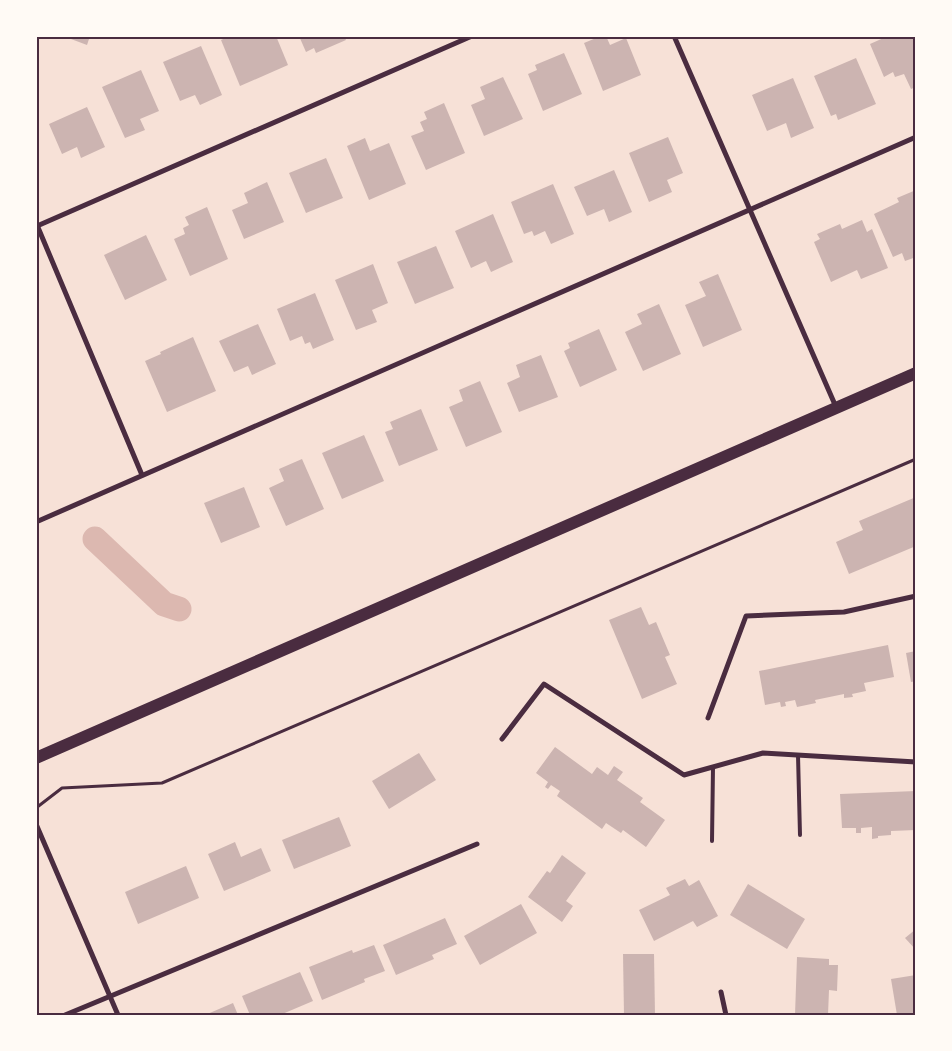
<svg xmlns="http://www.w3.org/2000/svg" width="952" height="1051" viewBox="0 0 952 1051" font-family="'Public Sans',sans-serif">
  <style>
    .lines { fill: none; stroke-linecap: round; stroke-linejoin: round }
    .canal { stroke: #dcb8b0; stroke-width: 25 }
    .building { fill: #ccb4b1 }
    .path { stroke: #4a2c40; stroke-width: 3 }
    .service { stroke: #4a2c40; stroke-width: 4 }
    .minor { stroke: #4a2c40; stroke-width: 5 }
    .primary { stroke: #4a2c40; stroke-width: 12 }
    .neatline { fill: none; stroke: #4a2c40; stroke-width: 2 }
  </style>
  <rect width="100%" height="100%" fill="#f7e1d7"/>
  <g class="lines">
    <path class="canal" d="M95 539 164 604 179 609"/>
  </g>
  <g class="building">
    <path d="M63 36H90L87 45Z"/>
    <path d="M230 36H276L288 65 240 86 221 40Z"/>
    <path d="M299 36H344L346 40 316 53 314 48 306 52Z"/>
    <path d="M601 36H606L610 45 626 38 641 75 603 91 584 43Z"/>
    <path d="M888 36H916V87L911 89 904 74 895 77 893 72 884 77 870 44Z"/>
    <path d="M201 46 222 95 200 105 195 95 180 101 163 62Z"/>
    <path d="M564 53 582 94 543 111 528 74 537 70 535 65Z"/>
    <path d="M856 58 876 104 838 120 836 114 831 116 814 76Z"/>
    <path d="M141 70 159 111 140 119 145 130 125 138 102 87Z"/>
    <path d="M503 77 523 119 484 136 471 105 485 99 480 87Z"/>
    <path d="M793 78 814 128 791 138 786 123 767 131 752 95Z"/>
    <path d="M444 103 465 153 426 170 411 136 424 131 420 122 427 119 424 112Z"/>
    <path d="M87 107 105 147 81 158 77 147 62 154 49 124Z"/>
    <path d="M668 137 683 173 667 180 672 192 649 202 629 153Z"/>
    <path d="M365 138 370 151 389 143 406 184 369 200 347 146Z"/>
    <path d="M326 158 343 198 306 213 289 173Z"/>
    <path d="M614 170 632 212 609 222 604 209 587 216 574 187Z"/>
    <path d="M267 182 284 222 244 239 232 210 248 203 244 193Z"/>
    <path d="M553 184 574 234 551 244 545 231 534 236 532 231 524 234 511 202Z"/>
    <path d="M916 190V257L905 261 902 253 893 257 874 214 899 202 897 198Z"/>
    <path d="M207 207 228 259 190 276 174 239 185 234 183 228 189 225 185 217Z"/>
    <path d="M493 214 513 262 491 272 486 261 471 268 455 231Z"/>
    <path d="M862 220 867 232 872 229 888 268 861 279 857 270 831 282 814 242 820 239 817 234 840 224 842 229Z"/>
    <path d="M146 235 167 280 125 300 104 255Z"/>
    <path d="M436 246 454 288 415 304 397 262Z"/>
    <path d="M373 264 388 303 372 310 377 322 356 330 335 280Z"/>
    <path d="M718 274 742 330 703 347 685 305 706 296 699 282Z"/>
    <path d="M315 293 334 340 313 349 310 342 305 344 302 336 290 341 277 309Z"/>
    <path d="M659 304 681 354 643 371 625 332 642 324 637 314Z"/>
    <path d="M258 324 276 364 252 375 248 366 234 372 219 341Z"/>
    <path d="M599 329 617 370 580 387 564 351 570 348 568 343Z"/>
    <path d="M193 337 216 391 167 412 145 361 161 354 160 352Z"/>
    <path d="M541 355 558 397 519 412 507 383 520 377 516 365Z"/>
    <path d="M480 381 502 432 466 447 449 407 463 401 459 390Z"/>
    <path d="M421 409 438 450 399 466 385 432 393 429 390 422Z"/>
    <path d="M364 435 384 481 342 499 322 453Z"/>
    <path d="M302 459 324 509 286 526 269 488 284 481 279 469Z"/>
    <path d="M244 487 260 527 221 543 204 503Z"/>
    <path d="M916 497V546L849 574 836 542 863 530 859 521Z"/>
    <path d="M641 607 649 625 656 622 670 655 665 657 677 684 642 699 609 620Z"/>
    <path d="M888 645 894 677 864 683 866 691 852 694 853 697 844 698V694L815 700 816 703 797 707 795 700 785 702 786 706 781 707 780 702 765 705 759 671Z"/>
    <path d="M916 651V681L911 682 906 653Z"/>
    <path d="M555 747 592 774 597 767 608 775 614 766 623 772 617 780 643 798 640 802 665 820 646 847 623 830 621 833 606 823 602 829 557 796 560 791 551 785 548 789 545 787 548 782 536 773Z"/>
    <path d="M419 753 436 780 389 809 372 781Z"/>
    <path d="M916 791V830L891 831V835L878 836V838L872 839V827L861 828V833H856V828H842L840 794Z"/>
    <path d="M339 817 351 846 294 869 282 840Z"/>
    <path d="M235 842 241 857 261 848 271 871 224 891 208 854Z"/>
    <path d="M562 855 586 873 566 901 573 906 562 922 528 897 547 871 550 873Z"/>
    <path d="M186 866 199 898 138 924 125 892Z"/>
    <path d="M685 879 689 886 699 880 718 916 697 927 693 921 654 941 639 910 670 895 666 888Z"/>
    <path d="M748 884 805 919 787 949 730 915Z"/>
    <path d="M521 904 537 933 480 965 464 936Z"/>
    <path d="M445 918 457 944 432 955 434 959 396 975 383 945Z"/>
    <path d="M916 929V950L905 938Z"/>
    <path d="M374 945 385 971 364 979 365 982 322 1000 309 967 352 950 353 953Z"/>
    <path d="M623 954H654L655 1015H624Z"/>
    <path d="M797 957 829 959V965H838L837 991 829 990 828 1015H795Z"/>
    <path d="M300 972 313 1001 280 1015H250L242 996Z"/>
    <path d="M916 975V1015H897L891 979Z"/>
    <path d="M233 1003 238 1015H205Z"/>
  </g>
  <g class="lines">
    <path class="path" d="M36 808 62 788 162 783 916 459"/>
    <g class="service">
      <path d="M798 755 800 835"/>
      <path d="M712 841 713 767"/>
    </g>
    <g class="minor">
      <path d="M674 36 836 407"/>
      <path d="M37 225 142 475"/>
      <path d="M37 226 472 36"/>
      <path d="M36 522 916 137"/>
      <path d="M708 718 746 616 844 612 916 596"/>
      <path d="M502 739 544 684 684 775 763 753 916 762"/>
      <path d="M36 824 118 1015"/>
      <path d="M721 992 726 1015"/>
      <path d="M65 1015 477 844"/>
    </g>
    <path class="primary" d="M36 758 916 373"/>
  </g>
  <rect width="952" height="1051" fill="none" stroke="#fffaf5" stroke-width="75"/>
  <rect x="38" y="38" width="876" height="976" class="neatline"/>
</svg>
